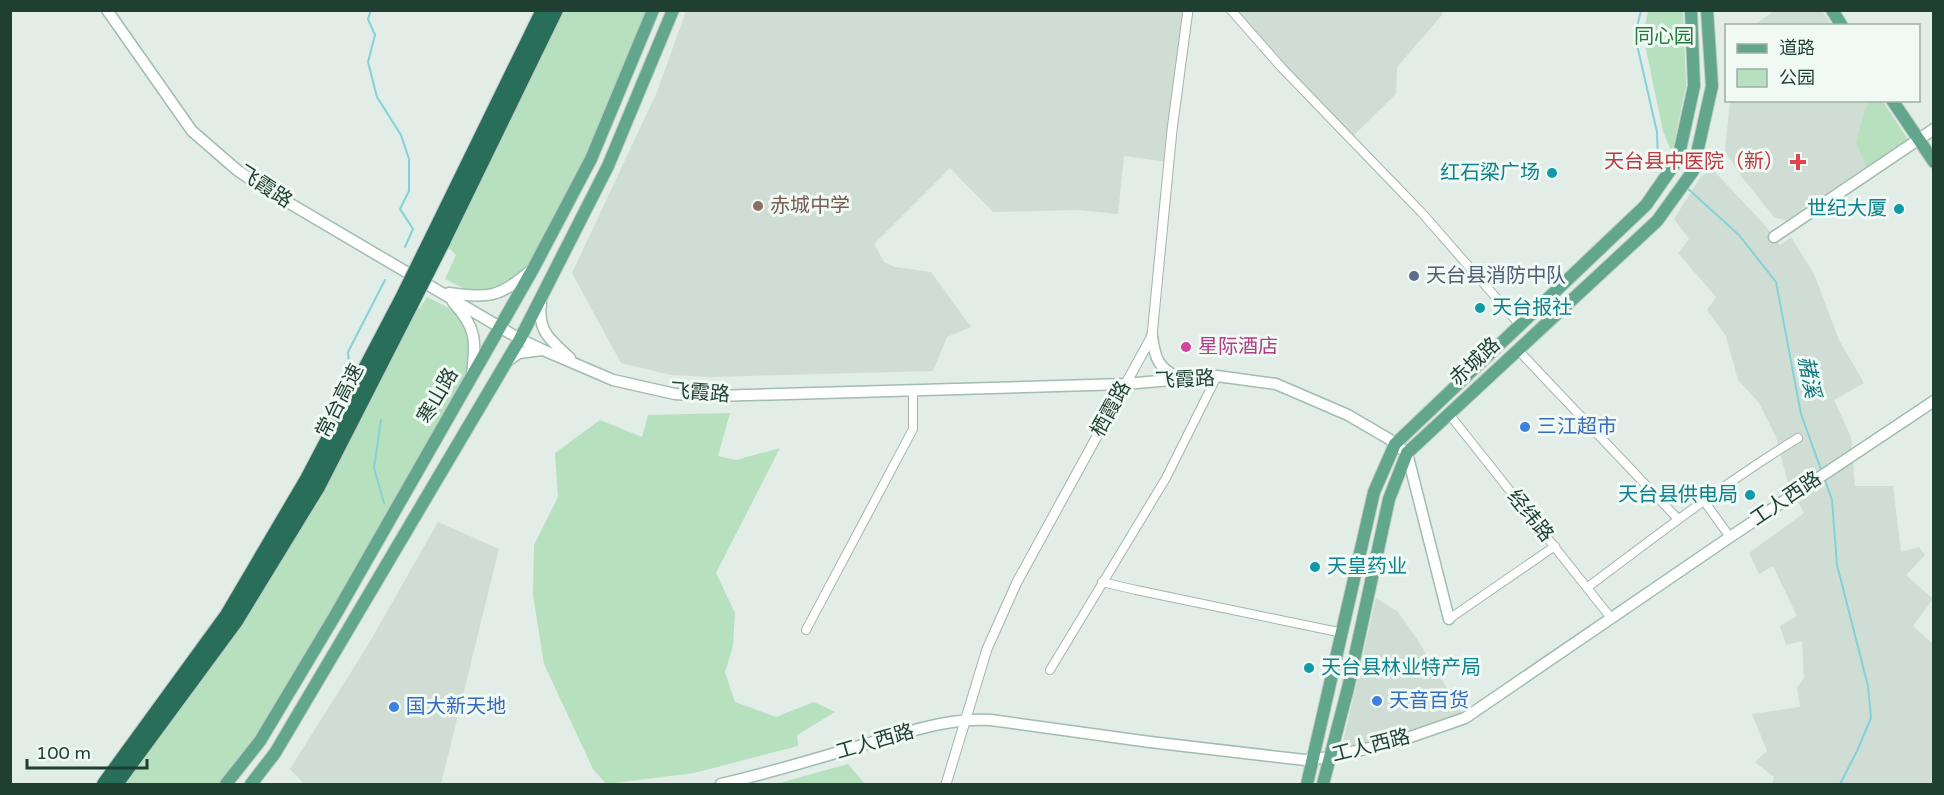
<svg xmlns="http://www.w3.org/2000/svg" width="1944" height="795" viewBox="0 0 1944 795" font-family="'Varela Round','Noto Sans SC',sans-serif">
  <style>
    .built { fill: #cfddd5 }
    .green { fill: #b7e0be }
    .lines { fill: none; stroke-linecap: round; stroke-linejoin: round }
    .stream { stroke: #84d2d7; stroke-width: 2 }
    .minor-casing { stroke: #a3b5ad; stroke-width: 10 }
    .tertiary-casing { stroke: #a3b5ad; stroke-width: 11 }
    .secondary-casing { stroke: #a1bcb0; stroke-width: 13 }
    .primary-casing { stroke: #c0c9c6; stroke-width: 14 }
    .motorway-casing { stroke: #c0c9c6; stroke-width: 16 }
    .minor { stroke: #fff; stroke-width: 8 }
    .tertiary { stroke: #fff; stroke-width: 9 }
    .secondary { stroke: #fff; stroke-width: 10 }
    .primary { stroke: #61a68d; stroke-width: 12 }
    .motorway { stroke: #296e58; stroke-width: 14 }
    .motorway-bridge-casing { stroke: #c0c9c6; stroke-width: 16; stroke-linecap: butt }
    .motorway-bridge { stroke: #296e58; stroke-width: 14 }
    .health-dot { fill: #e0444e; stroke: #f1f9f4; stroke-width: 2 }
    .culture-dot { fill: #0f9aa8; stroke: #f1f9f4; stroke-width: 2 }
    .education-dot { fill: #8d6e63; stroke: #f1f9f4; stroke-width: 2 }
    .service-dot { fill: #5c6f8a; stroke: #f1f9f4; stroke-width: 2 }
    .hotel-dot { fill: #d1479c; stroke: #f1f9f4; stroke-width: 2 }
    .shop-dot { fill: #3f7fe0; stroke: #f1f9f4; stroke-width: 2 }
    .labels { text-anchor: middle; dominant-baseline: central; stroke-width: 6; stroke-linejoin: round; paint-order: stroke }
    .park-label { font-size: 20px; fill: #26793e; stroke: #f1f9f4 }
    .health-label { font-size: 20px; fill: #be3a42; stroke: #f1f9f4; text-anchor: end }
    .culture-label { font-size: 20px; fill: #0d838f; stroke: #f1f9f4; text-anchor: end }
    .street-label { font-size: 20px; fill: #1f3f33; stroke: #f1f9f4 }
    .education-label { font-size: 20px; fill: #785e54; stroke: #f1f9f4; text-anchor: start }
    .service-label { font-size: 20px; fill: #4e5e75; stroke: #f1f9f4; text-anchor: start }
    .hotel-label { font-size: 20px; fill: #b23c85; stroke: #f1f9f4; text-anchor: start }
    .shop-label { font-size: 20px; fill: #366cbe; stroke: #f1f9f4; text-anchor: start }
    .water-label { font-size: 21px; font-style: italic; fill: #147980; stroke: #f1f9f4 }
  </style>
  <rect width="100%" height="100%" fill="#e1ede6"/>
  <g class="built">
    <path d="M686 11H1188L1169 162 1124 156 1118 214 1078 210 993 212 950 168 874 244 884 262 895 267 931 272 971 327 947 337 933 371 710 377 671 375 621 363 572 273 657 92Z"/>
    <path d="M1232 11H1443L1442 15 1397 67 1396 94 1350 139Z"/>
    <path d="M1774 11H1822L1832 25H1754Z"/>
    <path d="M1730 101H1870L1865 109 1869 173 1792 223 1774 217 1741 176 1725 151Z"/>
    <path d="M1714 171 1763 223 1780 245 1791 237 1814 274 1839 340 1864 383 1834 400 1851 437 1855 486H1893L1901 552 1919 547 1925 555 1906 575 1933 599 1913 626 1933 644V784H1772L1774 777 1755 762 1767 751 1752 714 1800 707 1797 688 1804 678 1802 641 1786 645 1780 626 1797 616 1773 566 1759 574 1749 553 1804 513 1788 483 1776 437 1759 403 1738 380 1726 336 1707 310 1716 297 1678 253 1689 239 1674 219 1702 175Z"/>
    <path d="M438 522 499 549 441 784H304L290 769 368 645Z"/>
    <path d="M1376 598 1398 612 1417 639 1465 718 1340 755Z"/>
  </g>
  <g class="green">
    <path d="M556 11H653L636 54 533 269 515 284 467 296 461 287 445 279 456 255 443 242Z"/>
    <path d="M1648 11H1683L1686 86 1672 153 1663 131 1643 35Z"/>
    <path d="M1882 100 1911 144 1869 173 1856 142 1865 109 1870 101Z"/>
    <path d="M427 297 467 317 471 378 336 614 226 784H116L236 621 411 305 419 309Z"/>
    <path d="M730 413 718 456 736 460 780 448 716 573 735 613 733 646 725 672 735 702 776 717 814 702 835 712 797 735 798 746 694 773 606 784 593 769 544 664 533 595 534 545 558 497 555 453 600 420 642 437 648 415Z"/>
    <path d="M848 764 865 784H776Z"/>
  </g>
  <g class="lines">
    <g class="stream">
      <path d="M371 10 368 19 375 35 368 62 377 97 401 135 409 159V191L400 209 413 229 405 247"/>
      <path d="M1641 10 1635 36 1657 132 1658 160 1667 168"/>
      <path d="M1686 187 1739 235 1776 282 1801 414 1822 472"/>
      <path d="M349 362 348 352 385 280"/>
      <path d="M381 420 374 468 384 503"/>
      <path d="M1824 477 1832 500 1837 565 1868 686 1871 718 1857 751 1840 784"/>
    </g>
    <defs>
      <g id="minor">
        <path d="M1231 10 1282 68 1422 213 1520 325"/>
        <path d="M1517 349 1678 519"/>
        <path d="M1449 414 1611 618"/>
        <path d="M1704 501 1730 537"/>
        <path d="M1102 582 1136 590 1343 633"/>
        <path d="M1588 587C1657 535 1725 483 1798 438"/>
        <path d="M1449 619 1555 546"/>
        <path d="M806 630 913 429V390"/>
        <path d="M1050 670 1166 478 1217 376"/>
      </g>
      <path id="tertiary" d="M946 784 987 649 1017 582 1152 336 1172 130 1188 10"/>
      <g id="secondary">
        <path d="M107 10 192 131 237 170 262 187 520 339 543 350 613 380 675 394 715 396 1125 384 1217 376 1276 384 1348 415 1389 439 1407 453 1449 619"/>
        <path d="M1774 237 1934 129"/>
        <path d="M449 293C489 298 499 298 530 271"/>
        <path d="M453 302C477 328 476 341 472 375"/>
        <path d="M541 302C537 331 550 340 570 358"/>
        <path d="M1152 336C1155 359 1158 367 1178 378"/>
        <path d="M509 360 519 353 542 350"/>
        <path d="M721 784C770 773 818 758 866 744 910 732 945 718 991 720L1150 742 1305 760 1330 757 1396 742 1465 718 1730 537 1934 401"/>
      </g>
      <g id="primary">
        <path d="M1832 10 1842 26"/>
        <path d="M1892 100 1934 162"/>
        <path d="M226 784 260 741 336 614 533 269 591 159 653 10"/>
        <path d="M251 784 275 753 520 339 608 166 673 10"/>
        <path d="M1307 784 1374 492 1395 444 1646 205 1678 159 1694 86 1691 10"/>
        <path d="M1323 784 1348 688 1389 499 1407 453 1657 221 1693 171 1712 86 1707 10"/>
      </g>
      <g id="motorway">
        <path d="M433 235 543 10"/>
        <path d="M443 242 556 10"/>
        <path d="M104 784 227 615 307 479 401 300"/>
        <path d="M116 784 236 621 318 487 411 305"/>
      </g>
    </defs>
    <use href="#minor" class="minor-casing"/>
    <use href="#tertiary" class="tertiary-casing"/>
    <use href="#secondary" class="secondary-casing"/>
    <use href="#primary" class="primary-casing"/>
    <use href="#motorway" class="motorway-casing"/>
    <use href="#minor" class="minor"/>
    <use href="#tertiary" class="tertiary"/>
    <use href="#secondary" class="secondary"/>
    <use href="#primary" class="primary"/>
    <use href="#motorway" class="motorway"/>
    <defs>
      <g id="motorway-bridge">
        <path d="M401 300 433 235"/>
        <path d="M411 305 443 242"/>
      </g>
    </defs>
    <use href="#motorway-bridge" class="motorway-bridge-casing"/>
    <use href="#motorway-bridge" class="motorway-bridge"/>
  </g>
  <path class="health-dot" d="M1795 153h6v6h6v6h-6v6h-6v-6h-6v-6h6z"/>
  <g class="culture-dot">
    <circle cx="1552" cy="173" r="6"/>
    <circle cx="1899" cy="209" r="6"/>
    <circle cx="1480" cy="308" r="6"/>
    <circle cx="1750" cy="495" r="6"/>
    <circle cx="1315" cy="567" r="6"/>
    <circle cx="1309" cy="668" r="6"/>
  </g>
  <circle class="education-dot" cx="758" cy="206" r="6"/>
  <circle class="service-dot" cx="1414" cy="276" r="6"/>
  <circle class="hotel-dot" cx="1186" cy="347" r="6"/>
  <g class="shop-dot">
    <circle cx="1525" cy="427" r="6"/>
    <circle cx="1377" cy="701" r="6"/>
    <circle cx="394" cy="707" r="6"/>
  </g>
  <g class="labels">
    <g class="park-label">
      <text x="1664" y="37">同心园</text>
    </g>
    <g class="health-label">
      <text x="1784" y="162">天台县中医院（新）</text>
    </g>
    <g class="culture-label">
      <text x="1540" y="173">红石梁广场</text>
      <text x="1887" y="209">世纪大厦</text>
      <text x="1492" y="308" text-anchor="start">天台报社</text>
      <text x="1738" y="495">天台县供电局</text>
      <text x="1327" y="567" text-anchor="start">天皇药业</text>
      <text x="1321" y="668" text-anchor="start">天台县林业特产局</text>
    </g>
    <g class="street-label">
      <text transform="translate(265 187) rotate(33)">飞霞路</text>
      <text transform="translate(1475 362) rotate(-43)">赤城路</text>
      <text transform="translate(1185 380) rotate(-3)">飞霞路</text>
      <text transform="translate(700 393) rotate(4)">飞霞路</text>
      <text transform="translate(438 396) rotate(-60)">寒山路</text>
      <text transform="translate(340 401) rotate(-63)">常台高速</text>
      <text transform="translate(1111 409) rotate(-61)">栖霞路</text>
      <text transform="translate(1786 499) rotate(-34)">工人西路</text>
      <text transform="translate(1530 516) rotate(51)">经纬路</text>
      <text transform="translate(875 742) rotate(-16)">工人西路</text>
      <text transform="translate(1371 746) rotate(-14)">工人西路</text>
    </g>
    <g class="education-label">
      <text x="770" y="206">赤城中学</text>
    </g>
    <g class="service-label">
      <text x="1426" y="276">天台县消防中队</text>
    </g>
    <g class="hotel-label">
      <text x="1198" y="347">星际酒店</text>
    </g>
    <g class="shop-label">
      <text x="1537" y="427">三江超市</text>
      <text x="1389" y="701">天音百货</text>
      <text x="406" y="707">国大新天地</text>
    </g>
    <g class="water-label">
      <text transform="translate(1809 377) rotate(79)">赭溪</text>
    </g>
  </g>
  <rect width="1944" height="795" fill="none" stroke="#1f3f33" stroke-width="24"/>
  <rect x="1725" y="24" width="195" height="78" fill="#f1f9f4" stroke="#9dafa7" stroke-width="1.5"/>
  <rect x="1737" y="44" width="30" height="9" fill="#61a68d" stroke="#9dafa7" stroke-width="1.5"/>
  <text x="1779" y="54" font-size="18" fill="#1f3f33">道路</text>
  <rect x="1737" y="69" width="30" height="18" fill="#b7e0be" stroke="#9dafa7" stroke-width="1.5"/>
  <text x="1779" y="84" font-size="18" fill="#1f3f33">公园</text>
  <path d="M27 759v9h120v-9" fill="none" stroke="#1f3f33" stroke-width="3"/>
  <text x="36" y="759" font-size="18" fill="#1f3f33" stroke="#f1f9f4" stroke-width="4.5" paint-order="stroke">100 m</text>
</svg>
